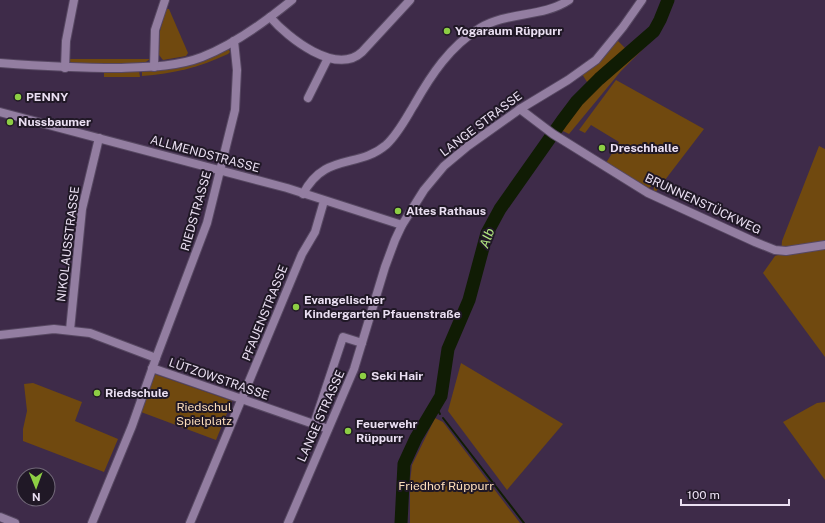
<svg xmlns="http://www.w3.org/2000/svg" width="825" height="523" viewBox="0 0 825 523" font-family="'Public Sans',sans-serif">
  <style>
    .green { fill: #70490f }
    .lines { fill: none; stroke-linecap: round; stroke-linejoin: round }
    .stream { stroke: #101c04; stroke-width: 2 }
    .river { stroke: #101c04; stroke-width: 13 }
    .minor-casing { stroke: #574862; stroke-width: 10 }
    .minor { stroke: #937ea1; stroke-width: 8 }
    .poi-dot { fill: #8dce44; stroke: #201826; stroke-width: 1.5 }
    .labels { text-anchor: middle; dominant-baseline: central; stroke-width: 4; stroke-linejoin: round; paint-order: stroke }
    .poi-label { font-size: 12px; font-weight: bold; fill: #eadff2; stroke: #201826; text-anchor: start }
    .street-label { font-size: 12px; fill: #eadff2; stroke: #201826 }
    .park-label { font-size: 12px; fill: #fcddba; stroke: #201826 }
    .water-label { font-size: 13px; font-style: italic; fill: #b2e880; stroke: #201826 }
  </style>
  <rect width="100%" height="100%" fill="#3e2b49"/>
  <g class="green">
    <path d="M166 9H169L188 53 186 56 163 60 159 55 160 31Z"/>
    <path d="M647 38 650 42 621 71 569 134 563 131 560 135 556 132 599 80Z"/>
    <path d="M617 40 626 49 589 85 582 74Z"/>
    <path d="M228 48 230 52 228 54C200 67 173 74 142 76V71Z"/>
    <path d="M69 59H150L143 64 72 65Z"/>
    <path d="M139 71 140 77H104V72Z"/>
    <path d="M616 80 704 129 655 193 653 192 654 187 652 186 647 189 606 163 619 142 591 125 585 133 579 130Z"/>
    <path d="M819 146 825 149V357L763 273 775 256 781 254 782 241Z"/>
    <path d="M461 363 563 424 507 490 448 411Z"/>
    <path d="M154 374 232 401 216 440 141 412Z"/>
    <path d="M33 383 82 402 75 421 118 439 104 472 23 441V429L27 411 24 384Z"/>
    <path d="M825 402V480L783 422 817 403Z"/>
    <path d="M435 418 443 422 520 523H410V482L412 465Z"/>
  </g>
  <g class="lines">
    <g class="stream">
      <path d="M436 407 440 414"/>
      <path d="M443 418 524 523"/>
    </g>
    <path class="river" d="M401 523 404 464 416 438 441 396 448 349 469 300 487 233 500 209 562 121 577 101 599 79 654 31 660 20 668 0"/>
    <defs>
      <g id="minor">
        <path d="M270 17C288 38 336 76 362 52L410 0"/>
        <path d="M0 63C40 66 79 68 118 68 147 67 176 67 202 57 235 44 265 22 292 0"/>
        <path d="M154 67 155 30 165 0"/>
        <path d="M65 68 66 41 74 0"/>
        <path d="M308 98 328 58"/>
        <path d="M520 109 553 134 648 193 755 242 775 250 786 251 825 245"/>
        <path d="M0 112 287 188 402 225"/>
        <path d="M303 194C325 152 358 169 386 145 398 134 406 118 414 105 431 75 450 46 480 28 508 11 542 18 569 0"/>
        <path d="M70 330 82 209 99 138"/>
        <path d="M0 335 54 329 90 333 156 358"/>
        <path d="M152 368 328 429"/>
        <path d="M314 424 343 337 362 343"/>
        <path d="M0 517 15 523"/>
        <path d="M92 523 132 426 156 358 207 223 235 110 237 70 234 41"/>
        <path d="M190 523 302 254 315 232 324 201"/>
        <path d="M288 523 354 369 385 267 395 240 402 225 424 190 444 166 468 146 520 109 568 80 596 60 623 27 642 0"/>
      </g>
    </defs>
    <use href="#minor" class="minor-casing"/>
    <use href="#minor" class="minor"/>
  </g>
  <g class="poi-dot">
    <circle cx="447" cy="31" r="4"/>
    <circle cx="18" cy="97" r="4"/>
    <circle cx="10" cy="122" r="4"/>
    <circle cx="602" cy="148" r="4"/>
    <circle cx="398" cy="211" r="4"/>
    <circle cx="296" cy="307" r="4"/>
    <circle cx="363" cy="376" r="4"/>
    <circle cx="97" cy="393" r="4"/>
    <circle cx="348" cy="431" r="4"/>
  </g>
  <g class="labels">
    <g class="poi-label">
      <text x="455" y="31">Yogaraum Rüppurr</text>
      <text x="26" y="97">PENNY</text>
      <text x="18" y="122">Nussbaumer</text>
      <text x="610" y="148">Dreschhalle</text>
      <text x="406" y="211">Altes Rathaus</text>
      <text x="304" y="300">Evangelischer<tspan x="304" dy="14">Kindergarten Pfauenstraße</tspan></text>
      <text x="371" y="376">Seki Hair</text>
      <text x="105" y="393">Riedschule</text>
      <text x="356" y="424">Feuerwehr<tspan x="356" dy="14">Rüppurr</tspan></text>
    </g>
    <g class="street-label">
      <text transform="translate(481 124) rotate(-37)">LANGE STRASSE</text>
      <text transform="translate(205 154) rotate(15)">ALLMENDSTRASSE</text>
      <text transform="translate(703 204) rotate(25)">BRUNNENSTÜCKWEG</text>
      <text transform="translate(196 211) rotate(-74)">RIEDSTRASSE</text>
      <text transform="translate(68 244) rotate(-83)">NIKOLAUSSTRASSE</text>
      <text transform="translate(265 313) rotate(-68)">PFAUENSTRASSE</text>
      <text transform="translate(219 379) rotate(19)">LÜTZOWSTRASSE</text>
      <text transform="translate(321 416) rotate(-66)">LANGE STRASSE</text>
    </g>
    <g class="park-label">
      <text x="204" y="407">Riedschul<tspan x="204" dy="14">Spielplatz</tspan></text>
      <text x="446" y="486">Friedhof Rüppurr</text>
    </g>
    <g class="water-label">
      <text transform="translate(487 238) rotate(-70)">Alb</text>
    </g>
  </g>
  <g transform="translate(36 487) rotate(179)"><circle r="19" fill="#201826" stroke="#716878"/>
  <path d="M0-3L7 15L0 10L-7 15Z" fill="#8dce44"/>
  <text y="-6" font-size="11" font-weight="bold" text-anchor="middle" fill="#eadff2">N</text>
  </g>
  <path d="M681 499v6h108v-6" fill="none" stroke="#eadff2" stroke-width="2"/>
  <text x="687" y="499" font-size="12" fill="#eadff2" stroke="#201826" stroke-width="3" paint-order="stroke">100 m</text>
</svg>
